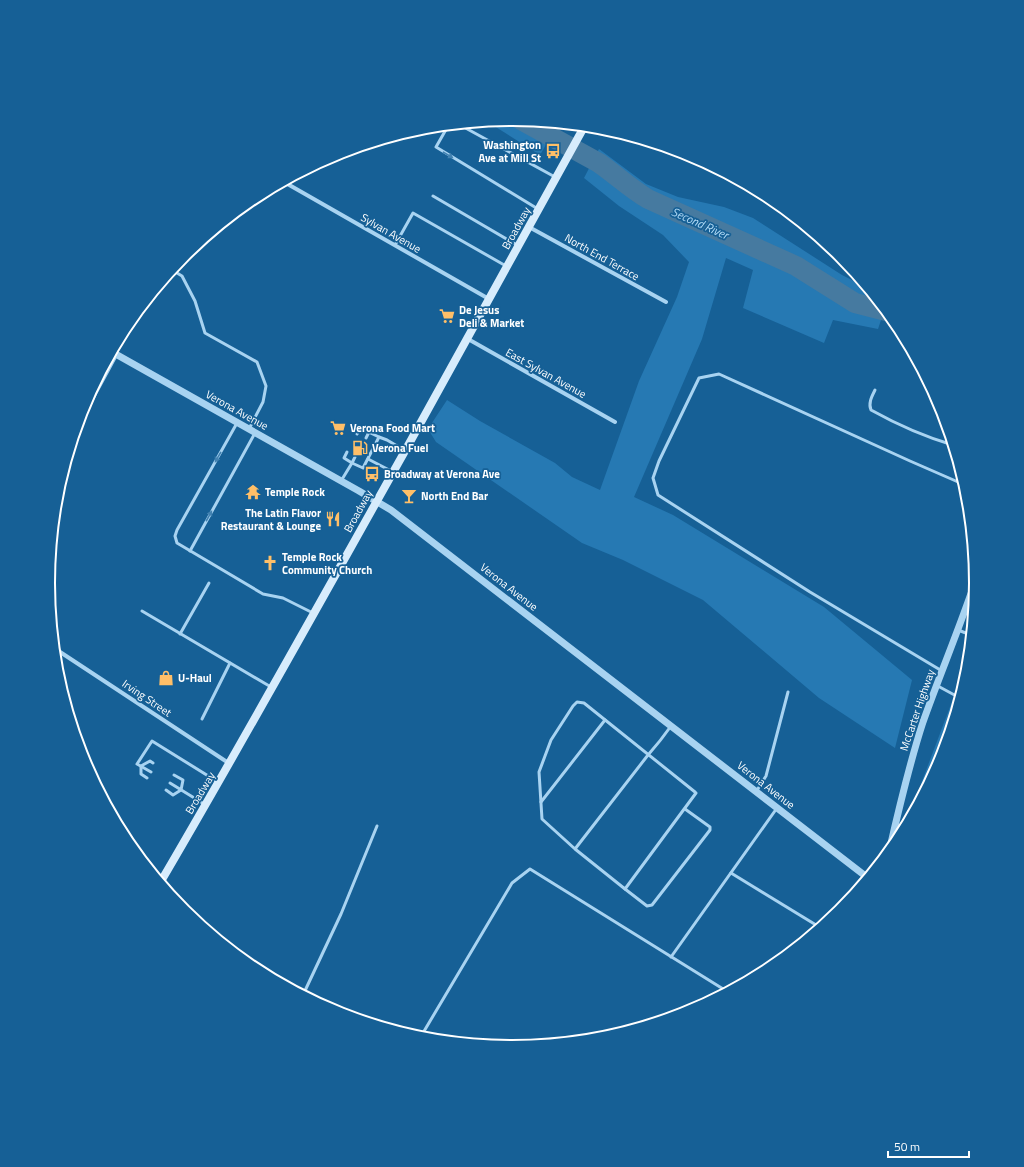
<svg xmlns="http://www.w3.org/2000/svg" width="1024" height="1167" viewBox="0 0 1024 1167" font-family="'Titillium Web',sans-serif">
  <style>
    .green { fill: #2679b3 }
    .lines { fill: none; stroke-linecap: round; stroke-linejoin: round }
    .river { stroke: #467aa0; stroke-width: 20 }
    .service { stroke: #a8d3f1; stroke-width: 3 }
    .minor { stroke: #a8d3f1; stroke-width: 4 }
    .tertiary { stroke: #a8d3f1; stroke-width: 7 }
    .secondary { stroke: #d7ecfc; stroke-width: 8 }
    .oneway { fill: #4282b1 }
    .labels { text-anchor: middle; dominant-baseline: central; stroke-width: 3.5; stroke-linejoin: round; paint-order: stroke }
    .poi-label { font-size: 11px; font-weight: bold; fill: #fff; stroke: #166096; text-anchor: start }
    .street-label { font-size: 11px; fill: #fff; stroke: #166096 }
    .water-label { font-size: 12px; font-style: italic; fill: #b4ddf8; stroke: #166096 }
    .rim { fill: none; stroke: #fff; stroke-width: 2 }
  </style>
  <rect width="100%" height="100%" fill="#166096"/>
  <g class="green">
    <path d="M512 120 558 124 540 155 488 122Z"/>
    <path d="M599 149 646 184 678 197 724 207 753 218 842 275 866 287 890 316 883 314 878 329 833 320 824 343 743 308 753 270 726 258 702 339 634 497 673 515 824 607 912 680 895 748 819 698 703 600 623 560 582 543 436 442 428 429 447 400 480 421 555 463 572 477 600 490 639 381 677 297 689 262 663 235 619 206 584 178Z"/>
    <path d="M953 699 958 704 941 761 926 789 921 784Z"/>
  </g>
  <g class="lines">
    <path class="river" d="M521 120 599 163C616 175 631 189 648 199L796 266 855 303 886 311"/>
    <g class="service">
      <path d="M460 125 555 177"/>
      <path d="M448 126 436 147 538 209"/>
      <path d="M433 196 517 245"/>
      <path d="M395 245 413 213 506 266"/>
      <path d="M172 270 182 276 195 301 205 333 257 362 266 386 263 402 249 429"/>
      <path d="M875 390C872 396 868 403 871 410 898 425 922 436 953 445"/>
      <path d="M237 423 177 530 175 536 177 543 263 594 283 598 313 613"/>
      <path d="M357 434 360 428 379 437 387 440 404 450"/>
      <path d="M366 438 369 432"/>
      <path d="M355 457 352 463 363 468 379 437"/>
      <path d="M368 459 393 472"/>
      <path d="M341 481 352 463 344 458 347 452"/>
      <path d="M190 551 255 433"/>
      <path d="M142 611 271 687"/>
      <path d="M958 630 971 635"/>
      <path d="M180 634 209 583"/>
      <path d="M942 671 810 592 658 495 653 478 659 461 699 378 719 374 910 461 965 485"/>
      <path d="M936 685 960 698"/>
      <path d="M202 719 230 663"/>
      <path d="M151 772 137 764 152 741 218 782"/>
      <path d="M147 778 141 774V766L150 761 153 763"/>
      <path d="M170 783 204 804"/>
      <path d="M166 790 173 795 181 790 183 780 174 775"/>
      <path d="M756 792 766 776 788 692"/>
      <path d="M541 802 605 720"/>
      <path d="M575 849 625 889 696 793 695 792 584 703 577 702 573 706 551 740 539 772 542 819 575 849 648 755C656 746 664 736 671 726"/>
      <path d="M731 873 821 928"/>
      <path d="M625 889 647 906 652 905 710 830V827L685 809"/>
      <path d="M671 957 777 808"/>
      <path d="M303 995 341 914 377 826"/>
      <path d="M420 1038 512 883 530 869 728 992"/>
    </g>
    <g class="minor">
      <path d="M284 182 489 299"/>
      <path d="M529 227 666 302"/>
      <path d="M468 339 615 422"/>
      <path d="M76 429 116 355"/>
      <path d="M54 648 230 764"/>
    </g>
    <g class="tertiary">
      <path d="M112 352 359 491 391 510 868 878"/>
      <path d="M889 852C899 808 909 765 923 722 940 674 960 627 976 579"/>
    </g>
    <path class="secondary" d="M160 883C244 740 324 595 405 451 465 343 525 235 584 127"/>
  </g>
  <defs><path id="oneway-solid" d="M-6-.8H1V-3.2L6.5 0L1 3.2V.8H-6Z"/></defs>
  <g class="oneway">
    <use href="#oneway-solid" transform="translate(448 155) rotate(31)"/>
    <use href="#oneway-solid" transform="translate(218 457) rotate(120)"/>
    <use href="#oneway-solid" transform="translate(209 516) rotate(-61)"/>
  </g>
  <defs>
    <symbol id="bus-bare" viewBox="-9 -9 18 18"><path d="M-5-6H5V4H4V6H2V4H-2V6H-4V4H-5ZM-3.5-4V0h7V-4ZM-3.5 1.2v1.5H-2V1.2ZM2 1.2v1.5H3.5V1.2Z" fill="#ffbf68" stroke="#166096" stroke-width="2.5" paint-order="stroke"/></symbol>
    <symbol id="supermarket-bare" viewBox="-9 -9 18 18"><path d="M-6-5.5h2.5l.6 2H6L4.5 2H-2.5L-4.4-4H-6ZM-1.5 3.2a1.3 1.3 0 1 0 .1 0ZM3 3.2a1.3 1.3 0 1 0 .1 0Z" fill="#ffbf68" stroke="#166096" stroke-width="2.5" paint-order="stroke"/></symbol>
    <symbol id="fuel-bare" viewBox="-9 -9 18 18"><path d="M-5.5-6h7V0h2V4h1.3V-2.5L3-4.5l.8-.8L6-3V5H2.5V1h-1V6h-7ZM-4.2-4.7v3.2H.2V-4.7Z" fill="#ffbf68" stroke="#166096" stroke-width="2.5" paint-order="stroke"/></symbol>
    <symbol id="temple-bare" viewBox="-9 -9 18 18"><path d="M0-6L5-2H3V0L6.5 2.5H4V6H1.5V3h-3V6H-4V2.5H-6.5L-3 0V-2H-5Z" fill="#ffbf68" stroke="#166096" stroke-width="2.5" paint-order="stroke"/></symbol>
    <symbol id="bar-bare" viewBox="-9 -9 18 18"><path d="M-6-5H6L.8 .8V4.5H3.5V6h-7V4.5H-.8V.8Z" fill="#ffbf68" stroke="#166096" stroke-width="2.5" paint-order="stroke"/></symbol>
    <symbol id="restaurant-bare" viewBox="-9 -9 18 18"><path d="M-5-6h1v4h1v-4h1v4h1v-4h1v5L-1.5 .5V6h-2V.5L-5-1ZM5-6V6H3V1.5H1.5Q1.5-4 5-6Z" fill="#ffbf68" stroke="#166096" stroke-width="2.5" paint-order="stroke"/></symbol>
    <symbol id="church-bare" viewBox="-9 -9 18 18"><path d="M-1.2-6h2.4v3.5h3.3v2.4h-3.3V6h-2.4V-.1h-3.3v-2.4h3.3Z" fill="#ffbf68" stroke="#166096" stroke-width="2.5" paint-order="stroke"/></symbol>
    <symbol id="shop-bare" viewBox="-9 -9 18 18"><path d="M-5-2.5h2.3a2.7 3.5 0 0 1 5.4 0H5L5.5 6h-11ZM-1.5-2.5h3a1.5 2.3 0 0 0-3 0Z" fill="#ffbf68" stroke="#166096" stroke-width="2.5" paint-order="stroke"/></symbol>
  </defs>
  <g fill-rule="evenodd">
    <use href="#bus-bare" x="542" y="140" width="22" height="22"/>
    <use href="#supermarket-bare" x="436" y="305" width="22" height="22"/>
    <use href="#supermarket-bare" x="327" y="417" width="22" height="22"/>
    <use href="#fuel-bare" x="349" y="437" width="22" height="22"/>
    <use href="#bus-bare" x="361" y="463" width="22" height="22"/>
    <use href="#temple-bare" x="242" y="481" width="22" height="22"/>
    <use href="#bar-bare" x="398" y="485" width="22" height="22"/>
    <use href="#restaurant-bare" x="322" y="508" width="22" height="22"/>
    <use href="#church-bare" x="259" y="552" width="22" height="22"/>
    <use href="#shop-bare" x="155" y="667" width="22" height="22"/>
  </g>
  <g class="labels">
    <g class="poi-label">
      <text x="541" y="145" text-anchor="end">Washington<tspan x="541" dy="13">Ave at Mill St</tspan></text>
      <text x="459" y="310">De Jesus<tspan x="459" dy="13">Deli &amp; Market</tspan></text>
      <text x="350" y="428">Verona Food Mart</text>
      <text x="372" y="448">Verona Fuel</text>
      <text x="384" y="474">Broadway at Verona Ave</text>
      <text x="265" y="492">Temple Rock</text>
      <text x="421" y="496">North End Bar</text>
      <text x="321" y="513" text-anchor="end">The Latin Flavor<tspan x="321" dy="13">Restaurant &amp; Lounge</tspan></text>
      <text x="282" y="557">Temple Rock<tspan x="282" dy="13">Community Church</tspan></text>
      <text x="178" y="678">U-Haul</text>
    </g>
    <g class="street-label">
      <text transform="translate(516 228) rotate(-61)">Broadway</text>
      <text transform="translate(391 233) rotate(30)">Sylvan Avenue</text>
      <text transform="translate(602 257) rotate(29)">North End Terrace</text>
      <text transform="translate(546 373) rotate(29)">East Sylvan Avenue</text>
      <text transform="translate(237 410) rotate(29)">Verona Avenue</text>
      <text transform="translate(358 511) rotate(-61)">Broadway</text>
      <text transform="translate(509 587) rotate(38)">Verona Avenue</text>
      <text transform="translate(147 698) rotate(34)">Irving Street</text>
      <text transform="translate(917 710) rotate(-71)">McCarter Highway</text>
      <text transform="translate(766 785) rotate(38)">Verona Avenue</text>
      <text transform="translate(200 793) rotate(-59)">Broadway</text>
    </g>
    <g class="water-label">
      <text transform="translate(700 223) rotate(24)">Second River</text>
    </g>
  </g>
  <path d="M0 0H1024V1167H0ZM55 583a457 457 0 1 1 914 0a457 457 0 1 1-914 0Z" fill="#166096" fill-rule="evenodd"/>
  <path class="rim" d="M55 583a457 457 0 1 1 914 0a457 457 0 1 1-914 0Z"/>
  <path d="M888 1151v6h81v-6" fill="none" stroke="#ffffff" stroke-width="2"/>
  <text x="894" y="1151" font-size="12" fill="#ffffff" stroke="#166096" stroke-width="3" paint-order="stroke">50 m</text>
</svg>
